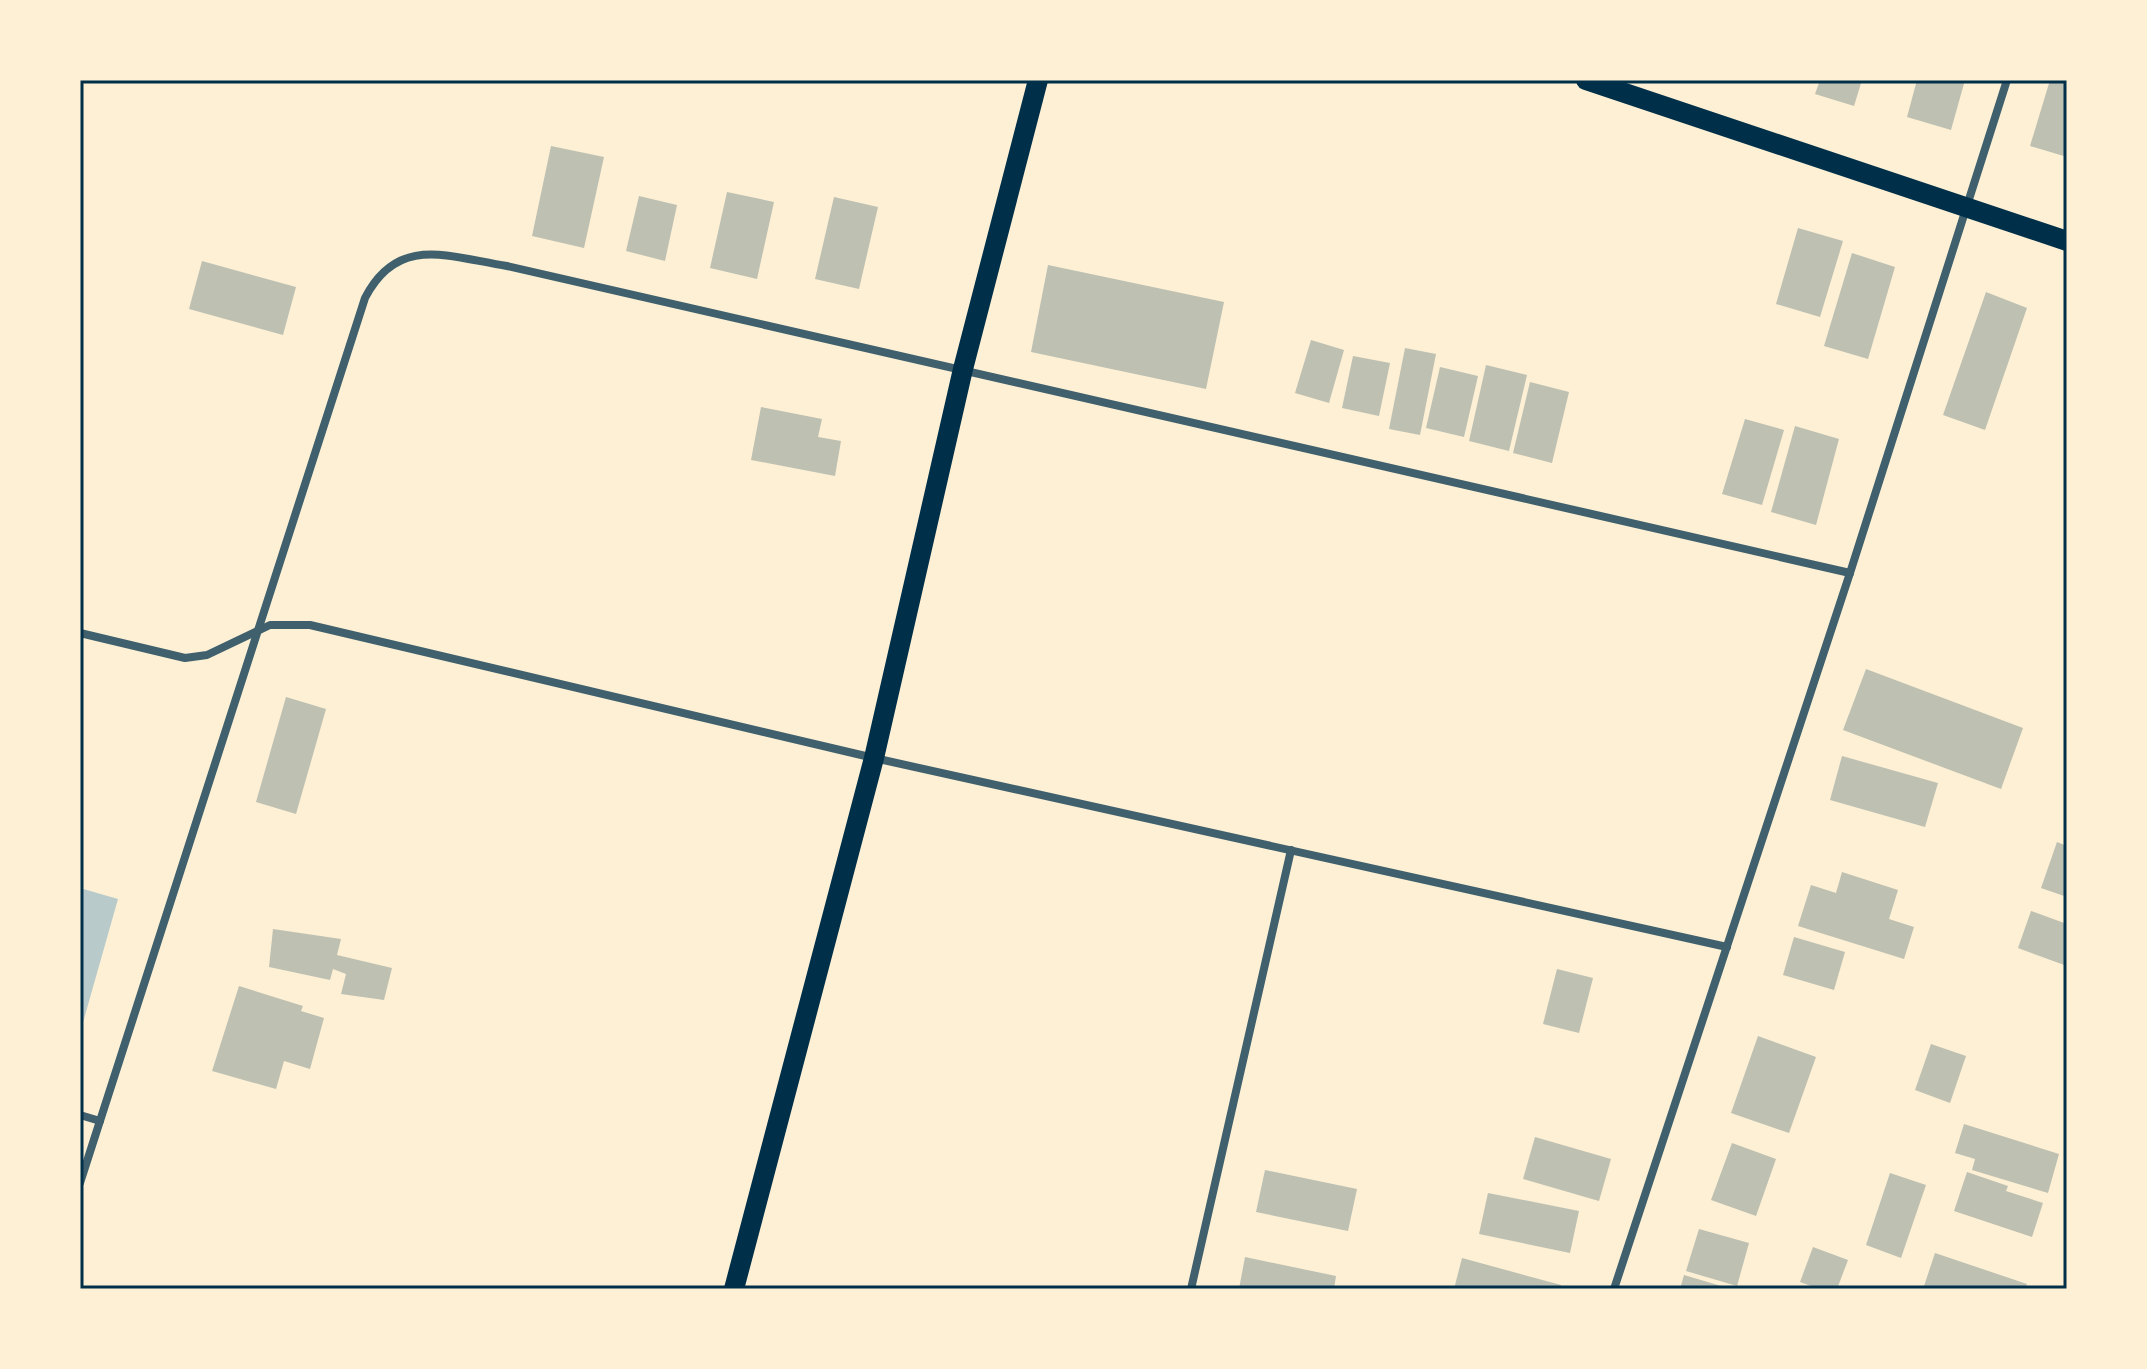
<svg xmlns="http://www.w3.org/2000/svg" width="2147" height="1369" viewBox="0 0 2147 1369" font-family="Overpass,sans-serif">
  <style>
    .green { fill: #b9caca }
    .building { fill: #bec0b2 }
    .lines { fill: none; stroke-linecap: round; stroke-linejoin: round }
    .minor { stroke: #3f606c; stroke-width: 8 }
    .primary { stroke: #003049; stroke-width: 20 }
    .neatline { fill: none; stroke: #003049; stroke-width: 3 }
  </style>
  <rect width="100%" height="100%" fill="#fdf0d5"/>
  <path class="green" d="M80 888 118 899 80 1033Z"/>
  <g class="building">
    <path d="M1820 80H1862L1854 106 1815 94Z"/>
    <path d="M1917 80H1965L1951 130 1907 117Z"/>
    <path d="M2050 80H2067V157L2030 146Z"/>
    <path d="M551 146 604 157 584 248 532 236Z"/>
    <path d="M727 192 774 202 757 279 710 268Z"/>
    <path d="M639 196 677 205 665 261 626 251Z"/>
    <path d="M834 197 878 207 859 289 815 279Z"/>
    <path d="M1798 228 1843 241 1820 317 1776 304Z"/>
    <path d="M1852 253 1895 267 1868 359 1824 346Z"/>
    <path d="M202 261 296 287 283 335 189 309Z"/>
    <path d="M1048 265 1224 302 1206 389 1031 352Z"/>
    <path d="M1986 292 2027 308 1985 430 1943 415Z"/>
    <path d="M1311 340 1344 350 1329 403 1295 393Z"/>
    <path d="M1405 348 1436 354 1420 435 1389 429Z"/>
    <path d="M1353 356 1390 363 1379 416 1342 408Z"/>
    <path d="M1486 365 1527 375 1509 451 1469 441Z"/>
    <path d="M1440 367 1478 376 1464 437 1426 428Z"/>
    <path d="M1530 382 1569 392 1552 463 1513 453Z"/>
    <path d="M761 407 822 419 818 437 841 441 835 476 751 460Z"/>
    <path d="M1745 419 1784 430 1762 505 1722 494Z"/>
    <path d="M1795 426 1839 439 1816 525 1771 512Z"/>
    <path d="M1866 669 2023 728 2001 789 1843 730Z"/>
    <path d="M286 697 326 709 296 814 256 802Z"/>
    <path d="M1842 756 1938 783 1925 827 1830 800Z"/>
    <path d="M2057 842 2067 846V897L2041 888Z"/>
    <path d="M1842 872 1898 890 1889 919 1914 927 1904 959 1798 926 1811 885 1836 893Z"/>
    <path d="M2031 911 2067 924V966L2018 948Z"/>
    <path d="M273 929 341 939 337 955 392 968 384 1000 341 994 346 974 333 969 330 980 269 967Z"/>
    <path d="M1794 937 1845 952 1834 990 1783 975Z"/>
    <path d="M1557 969 1593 978 1579 1033 1543 1024Z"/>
    <path d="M239 986 303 1006 301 1011 324 1018 310 1069 284 1061 276 1089 212 1071Z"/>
    <path d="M1758 1036 1816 1057 1789 1133 1731 1113Z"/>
    <path d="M1931 1044 1966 1056 1950 1103 1915 1090Z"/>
    <path d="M1964 1124 2059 1154 2048 1193 1972 1170 1975 1159 1955 1153Z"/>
    <path d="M1535 1137 1611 1159 1599 1201 1523 1179Z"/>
    <path d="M1732 1143 1776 1159 1756 1216 1711 1200Z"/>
    <path d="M1265 1170 1357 1189 1348 1231 1256 1212Z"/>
    <path d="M1967 1172 2008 1186 2006 1191 2043 1203 2032 1237 1954 1211Z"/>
    <path d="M1890 1173 1926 1185 1901 1258 1866 1245Z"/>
    <path d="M1488 1193 1579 1211 1570 1253 1479 1234Z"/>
    <path d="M1699 1229 1749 1243 1737 1286 1686 1271Z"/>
    <path d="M1813 1247 1848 1260 1837 1289H1819L1800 1282Z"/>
    <path d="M1935 1253 2027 1284 2025 1289H1923Z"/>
    <path d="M1245 1257 1336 1276 1334 1289H1239Z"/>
    <path d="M1462 1258 1561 1285V1289H1454Z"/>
    <path d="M1684 1275 1728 1288V1289H1680Z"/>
  </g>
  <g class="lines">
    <g class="minor">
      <path d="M80 633 185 658 207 655 270 625H310L874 758 1727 947"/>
      <path d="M80 1115 100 1121"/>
      <path d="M80 1183 365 298C398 234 449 257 507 266L1850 573"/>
      <path d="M1191 1289 1291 850"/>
      <path d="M1614 1289 1850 573 2007 80"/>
    </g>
    <g class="primary">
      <path d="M1586 80 2067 241"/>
      <path d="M734 1289 874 758 963 369 1038 80"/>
    </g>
  </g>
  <rect width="2147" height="1369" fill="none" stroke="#fdf0d5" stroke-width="164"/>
  <rect x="82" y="82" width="1983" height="1205" class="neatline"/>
</svg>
